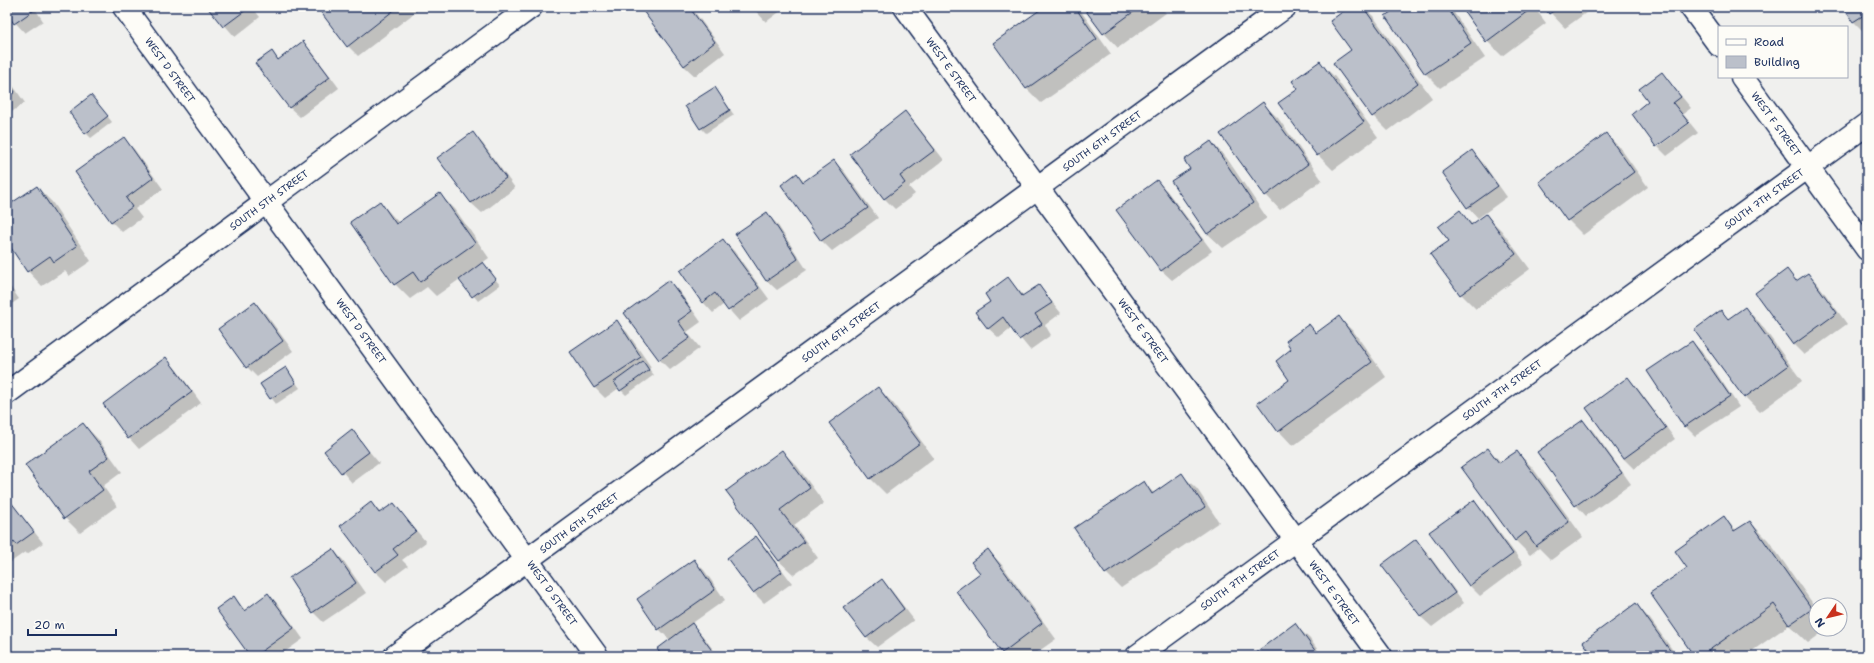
<svg xmlns="http://www.w3.org/2000/svg" width="1874" height="663" viewBox="0 0 1874 663" font-family="'Shantell Sans',sans-serif">
  <style>
    .shadow { fill: #0003 }
    .building { fill: #bbc0ca; stroke: #1b2f5e }
    .lines { fill: none; stroke-linecap: round; stroke-linejoin: round }
    .minor-casing { stroke: #1b2f5e; stroke-width: 25 }
    .minor { stroke: #fdfcf7; stroke-width: 22 }
    .labels { text-anchor: middle; dominant-baseline: central; stroke-width: 4; stroke-linejoin: round; paint-order: stroke }
    .street-label { font-size: 10px; fill: #1b2f5e; stroke: #fdfcf7 }
  </style>
  <rect width="100%" height="100%" fill="#f0f0ee"/>
  <filter id="ink" filterUnits="userSpaceOnUse"><feTurbulence type="fractalNoise" baseFrequency=".025" numOctaves="2"/><feDisplacementMap in="SourceGraphic" scale="8" xChannelSelector="R" yChannelSelector="G"/><feConvolveMatrix kernelMatrix="1 2 1 2 8 2 1 2 1" color-interpolation-filters="sRGB"/></filter>
  <g filter="url(#ink)">
    <g class="shadow">
      <path d="M7 7H34L43 21 25 33 11 18 7 20Z"/>
      <path d="M209 7H252L260 17 235 37Z"/>
      <path d="M327 7H414L417 11 358 56 348 46Z"/>
      <path d="M649 7H691L725 53 695 76 684 66Z"/>
      <path d="M752 7H786L766 22Z"/>
      <path d="M1046 7H1078L1111 54 1041 103 1026 88Z"/>
      <path d="M1085 7H1161L1166 13 1118 48 1104 33Z"/>
      <path d="M1351 7H1363L1373 16 1432 98 1388 131 1373 116Z"/>
      <path d="M1400 7H1450L1485 58 1440 88 1425 73Z"/>
      <path d="M1462 7H1534L1546 23 1502 56 1487 41Z"/>
      <path d="M1545 7H1594L1565 28Z"/>
      <path d="M1844 7H1867V35L1854 22Z"/>
      <path d="M303 43 313 53 339 88 300 117 289 107 271 52 279 60Z"/>
      <path d="M1320 63 1335 77 1378 137 1333 170 1318 155 1280 103 1299 89Z"/>
      <path d="M1662 73 1691 108 1683 114 1689 121 1657 145 1649 102Z"/>
      <path d="M7 77 25 103 7 115Z"/>
      <path d="M715 88 734 115 706 133 701 128Z"/>
      <path d="M91 96 112 122 91 138 86 133Z"/>
      <path d="M1263 104 1278 118 1322 180 1280 210 1266 195Z"/>
      <path d="M905 112 915 123 944 160 909 187 915 194 895 209 885 199 851 154Z"/>
      <path d="M1690 123 1698 133 1667 156 1658 147Z"/>
      <path d="M472 133 483 144 515 188 482 213 471 203Z"/>
      <path d="M1606 134 1621 149 1648 187 1583 235 1568 220Z"/>
      <path d="M124 139 134 149 163 189 135 209 142 218 122 232 112 222 77 172Z"/>
      <path d="M1211 142 1226 157 1267 218 1223 248 1208 234 1172 182 1191 169Z"/>
      <path d="M1472 152 1482 162 1507 197 1478 218 1468 207 1443 173Z"/>
      <path d="M833 161 844 171 878 218 832 251 822 241 782 185 797 174 805 182Z"/>
      <path d="M1157 181 1167 191 1212 251 1172 280 1161 270Z"/>
      <path d="M37 187 52 202 91 261 69 276 65 271 42 286 28 271 7 240V207Z"/>
      <path d="M440 195 455 209 489 258 482 263 500 285 478 301 460 279 436 296 427 287 410 299 395 284 351 222 380 202 399 223Z"/>
      <path d="M1460 212 1473 225 1486 215 1501 230 1530 269 1476 309 1461 294Z"/>
      <path d="M767 214 777 224 807 270 777 290 766 280Z"/>
      <path d="M723 240 734 251 769 299 739 321 724 304 713 313 703 302 681 272Z"/>
      <path d="M1787 271 1797 281 1808 274 1818 284 1847 324 1804 355 1794 345 1756 293Z"/>
      <path d="M1008 279 1024 296 1039 286 1061 313 1045 325 1051 335 1030 350 1012 328 999 338 988 328 992 302Z"/>
      <path d="M668 281 679 291 701 322 687 332 700 348 670 370 660 360 625 313Z"/>
      <path d="M7 282 19 299 7 307Z"/>
      <path d="M255 303 265 313 293 351 257 377 247 367Z"/>
      <path d="M1745 308 1760 323 1802 381 1760 412 1745 397 1696 330 1721 311 1729 320Z"/>
      <path d="M1339 318 1354 332 1386 377 1293 446 1279 431 1291 380 1293 349 1309 325 1317 334Z"/>
      <path d="M617 322 627 332 651 367 649 369 654 375 626 395 619 388 605 398 595 388Z"/>
      <path d="M1692 342 1703 353 1739 407 1695 436 1685 426Z"/>
      <path d="M166 358 176 369 201 403 139 449 129 438 104 404Z"/>
      <path d="M286 369 300 388 276 404 261 384Z"/>
      <path d="M1628 378 1638 389 1675 439 1634 469 1624 459 1587 408Z"/>
      <path d="M878 388 893 403 934 458 886 494 871 479 830 424Z"/>
      <path d="M1583 421 1593 431 1631 484 1586 516 1576 505 1539 453Z"/>
      <path d="M83 424 98 439 122 472 103 486 117 506 80 533 65 518Z"/>
      <path d="M352 431 379 463 352 483 325 451Z"/>
      <path d="M1488 449 1502 463 1517 452 1532 467 1583 537 1551 560 1539 548 1530 555 1515 540Z"/>
      <path d="M782 451 797 466 824 503 794 525 818 558 794 575 779 561 728 491Z"/>
      <path d="M1182 475 1197 489 1219 522 1121 588 1106 573 1143 483 1154 493Z"/>
      <path d="M7 497 43 543 27 554 25 552 7 565Z"/>
      <path d="M1473 501 1484 512 1523 564 1480 596 1469 585Z"/>
      <path d="M371 503 381 513 394 504 426 542 402 560 408 566 386 582 376 572 341 526Z"/>
      <path d="M1724 518 1737 531 1750 522 1768 540 1816 608V629H1827L1808 643 1789 625 1745 656H1695L1688 568Z"/>
      <path d="M755 538 766 548 792 583 764 603 754 593 728 558Z"/>
      <path d="M1416 541 1426 551 1464 603 1432 627 1421 617 1383 565Z"/>
      <path d="M333 550 343 560 366 593 323 622 313 612Z"/>
      <path d="M988 550 1002 565 1056 639 1032 656H1006L1003 652Z"/>
      <path d="M693 560 704 570 725 600 691 624 702 635 718 656H663L670 640 659 629Z"/>
      <path d="M882 580 892 591 914 620 877 647 866 637Z"/>
      <path d="M268 594 279 605 303 639 279 656H251L234 598 246 611Z"/>
      <path d="M1636 605 1650 619 1677 656H1594Z"/>
      <path d="M1295 625 1310 639 1322 656H1252Z"/>
    </g>
    <g class="building">
      <path d="M7 7H32L34 10 14 24 7 13Z"/>
      <path d="M207 7H250L223 27Z"/>
      <path d="M325 7H398L347 47 320 11Z"/>
      <path d="M648 7H689L715 42 684 66 643 11Z"/>
      <path d="M1044 7H1075L1097 39 1026 89 993 43Z"/>
      <path d="M1083 7H1140L1103 34Z"/>
      <path d="M1349 7H1363L1418 83 1372 117 1333 63 1351 50 1330 21Z"/>
      <path d="M1398 7H1447L1471 43 1425 74 1385 16Z"/>
      <path d="M1461 7H1531L1532 8 1486 42Z"/>
      <path d="M1544 7H1559L1549 14Z"/>
      <path d="M1843 7H1867V13L1853 22Z"/>
      <path d="M303 41 330 77 289 108 255 63 272 51 278 60Z"/>
      <path d="M1320 61 1364 122 1317 156 1278 103 1298 89 1292 81Z"/>
      <path d="M1662 72 1681 97 1673 103 1689 123 1656 147 1632 114 1648 101 1639 89Z"/>
      <path d="M7 80 15 92 7 98Z"/>
      <path d="M715 87 730 110 700 129 685 106Z"/>
      <path d="M91 95 108 116 85 134 69 112Z"/>
      <path d="M1263 102 1308 164 1265 196 1220 134Z"/>
      <path d="M905 111 935 150 900 176 905 183 884 199 850 154Z"/>
      <path d="M473 132 506 178 471 203 437 158Z"/>
      <path d="M1606 133 1634 172 1567 221 1539 182Z"/>
      <path d="M124 137 153 178 126 198 132 207 111 222 75 172Z"/>
      <path d="M1211 141 1253 203 1207 234 1171 181 1190 169 1184 160Z"/>
      <path d="M1472 150 1498 186 1467 208 1442 172Z"/>
      <path d="M834 160 868 208 821 241 781 185 797 173 803 182Z"/>
      <path d="M1157 180 1202 240 1161 271 1116 210Z"/>
      <path d="M37 186 77 246 54 262 50 256 27 272 7 242V206Z"/>
      <path d="M440 193 475 243 420 282 413 272 394 285 350 222 380 201 396 224Z"/>
      <path d="M1460 210 1471 225 1486 214 1516 254 1460 295 1430 254 1449 241 1438 227Z"/>
      <path d="M767 212 798 259 766 281 735 234Z"/>
      <path d="M723 239 759 288 728 311 715 293 702 303 680 271Z"/>
      <path d="M483 262 496 279 472 297 459 280Z"/>
      <path d="M1787 269 1796 281 1808 273 1837 313 1793 345 1755 293Z"/>
      <path d="M1008 277 1022 296 1039 285 1052 303 1035 314 1042 324 1019 340 1003 317 988 329 975 312 990 302 985 294Z"/>
      <path d="M669 280 692 311 678 321 690 338 659 360 624 313Z"/>
      <path d="M255 302 283 341 246 368 218 329Z"/>
      <path d="M1745 307 1788 366 1744 398 1694 330 1721 310 1728 319Z"/>
      <path d="M1339 316 1372 362 1278 432 1257 403 1289 380 1276 361 1291 349 1286 341 1309 324 1316 333Z"/>
      <path d="M617 320 641 357 594 388 570 352Z"/>
      <path d="M1692 341 1730 396 1684 427 1647 371Z"/>
      <path d="M166 357 192 392 128 439 103 404Z"/>
      <path d="M643 361 649 370 620 391 614 382Z"/>
      <path d="M286 367 296 383 270 399 260 384Z"/>
      <path d="M1628 377 1666 428 1623 459 1586 408Z"/>
      <path d="M878 387 920 443 870 479 829 423Z"/>
      <path d="M1583 420 1622 473 1575 506 1537 452Z"/>
      <path d="M83 423 109 457 89 471 103 490 64 519 25 465Z"/>
      <path d="M352 429 369 452 341 473 324 451Z"/>
      <path d="M1488 448 1499 463 1517 451 1569 522 1536 546 1526 532 1515 541 1461 467Z"/>
      <path d="M782 450 810 488 780 510 804 542 779 561 726 491Z"/>
      <path d="M1182 473 1205 507 1105 574 1074 528 1144 481 1152 494Z"/>
      <path d="M7 497 34 532 16 545 14 542 7 547Z"/>
      <path d="M1474 500 1513 554 1469 586 1429 532Z"/>
      <path d="M371 502 379 513 394 503 416 531 393 549 398 555 375 572 340 526Z"/>
      <path d="M1724 516 1734 531 1750 521 1812 609 1789 625 1774 604 1701 656H1694L1650 593 1687 568 1675 551Z"/>
      <path d="M756 536 782 572 753 593 727 558Z"/>
      <path d="M1416 539 1455 593 1421 617 1381 565Z"/>
      <path d="M333 549 356 583 312 613 289 578Z"/>
      <path d="M988 549 1042 623 1002 653 956 591 980 573 971 562Z"/>
      <path d="M694 559 715 590 658 630 637 599Z"/>
      <path d="M882 579 904 609 866 638 843 608Z"/>
      <path d="M268 593 294 628 255 656H250L216 609 234 596 244 611Z"/>
      <path d="M1636 603 1674 656H1593L1583 642Z"/>
      <path d="M692 623 713 652 707 656H662L657 649Z"/>
      <path d="M1295 623 1319 656H1251Z"/>
    </g>
    <g class="lines">
      <defs>
        <g id="minor">
          <path d="M124 7 597 656"/>
          <path d="M905 7 1381 656"/>
          <path d="M1691 7 1719 45"/>
          <path d="M1742 77 1867 249"/>
          <path d="M7 393 531 7"/>
          <path d="M395 656 1285 7"/>
          <path d="M1137 656 1867 124"/>
        </g>
      </defs>
      <use href="#minor" class="minor-casing"/>
      <use href="#minor" class="minor"/>
    </g>
  </g>
  <g class="labels">
    <g class="street-label">
      <text transform="translate(170 70) rotate(54)">WEST D STREET</text>
      <text transform="translate(951 70) rotate(54)">WEST E STREET</text>
      <text transform="translate(1776 124) rotate(54)">WEST F STREET</text>
      <text transform="translate(1102 141) rotate(-36)">SOUTH 6TH STREET</text>
      <text transform="translate(1764 199) rotate(-36)">SOUTH 7TH STREET</text>
      <text transform="translate(269 200) rotate(-36)">SOUTH 5TH STREET</text>
      <text transform="translate(361 331) rotate(54)">WEST D STREET</text>
      <text transform="translate(1143 331) rotate(54)">WEST E STREET</text>
      <text transform="translate(841 332) rotate(-36)">SOUTH 6TH STREET</text>
      <text transform="translate(1502 390) rotate(-36)">SOUTH 7TH STREET</text>
      <text transform="translate(579 523) rotate(-36)">SOUTH 6TH STREET</text>
      <text transform="translate(1240 580) rotate(-36)">SOUTH 7TH STREET</text>
      <text transform="translate(552 593) rotate(54)">WEST D STREET</text>
      <text transform="translate(1334 593) rotate(54)">WEST E STREET</text>
    </g>
  </g>
  <rect width="1874" height="663" fill="none" stroke="#fdfcf7" stroke-width="24"/>
  <rect x="12" y="12" width="1850" height="639" fill="none" stroke="#1b2f5e" stroke-width="1.5" filter="url(#ink)"/>
  <rect x="1718" y="26" width="130" height="52" fill="#fdfcf7" stroke="#a3aaba"/>
  <rect x="1726" y="39" width="20" height="6" fill="#fdfcf7" stroke="#a3aaba"/>
  <text x="1754" y="46" font-size="12" fill="#1b2f5e">Road</text>
  <rect x="1726" y="56" width="20" height="12" fill="#bbc0ca" stroke="#a3aaba"/>
  <text x="1754" y="66" font-size="12" fill="#1b2f5e">Building</text>
  <g transform="translate(1828 617) rotate(235)"><circle r="19" fill="#fdfcf7" stroke="#a3aaba"/>
  <path d="M0-3L7 15L0 10L-7 15Z" fill="#c8321e"/>
  <text y="-6" font-size="11" font-weight="bold" text-anchor="middle" fill="#1b2f5e">N</text>
  </g>
  <path d="M28 629v6h88v-6" fill="none" stroke="#1b2f5e" stroke-width="2"/>
  <text x="34" y="629" font-size="12" fill="#1b2f5e" stroke="#fdfcf7" stroke-width="3" paint-order="stroke">20 m</text>
</svg>
